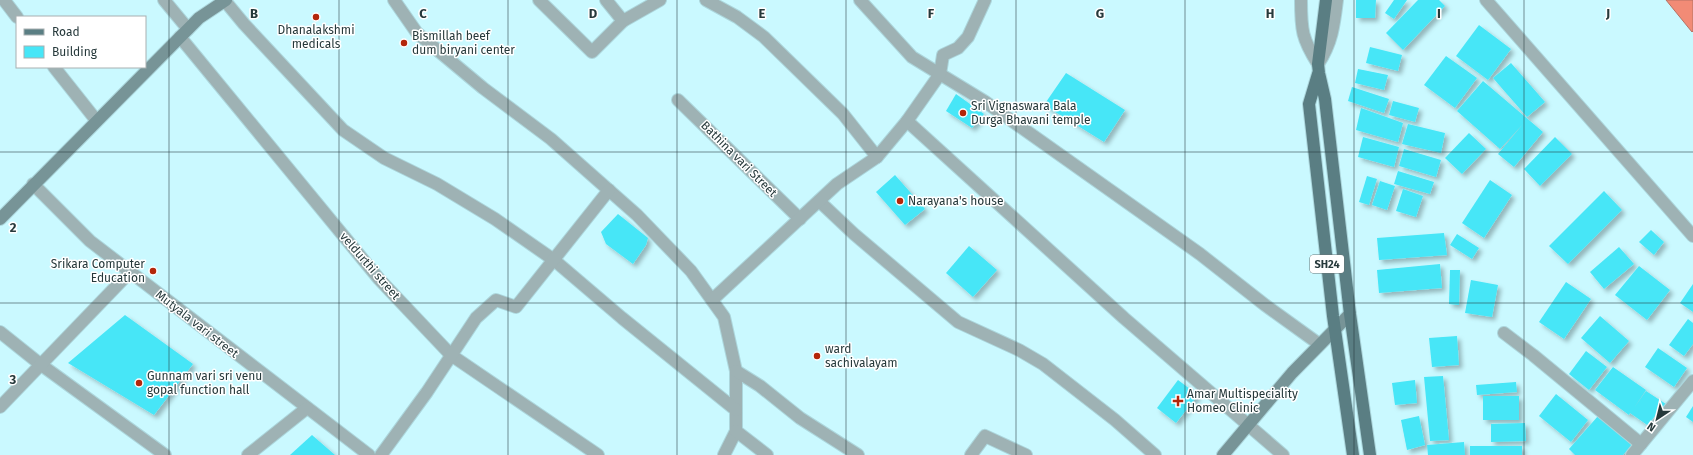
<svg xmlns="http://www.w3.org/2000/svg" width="1693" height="455" viewBox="0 0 1693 455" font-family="'Fira Sans',sans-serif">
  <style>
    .water { fill: #f28b76; stroke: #b57264 }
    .building { fill: #47e6f7; filter: url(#shadow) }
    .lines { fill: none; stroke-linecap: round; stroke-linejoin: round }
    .street-casing { stroke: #acd6dc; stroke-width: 14 }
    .secondary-casing { stroke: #acd6dc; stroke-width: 14 }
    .primary-casing { stroke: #acd6dc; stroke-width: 14 }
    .street { stroke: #9eb2b4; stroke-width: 12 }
    .secondary { stroke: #779497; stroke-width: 12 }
    .primary { stroke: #5a7e83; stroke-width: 12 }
    .grid { fill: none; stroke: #26393b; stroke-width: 1; stroke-opacity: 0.55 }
    .poi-dot { fill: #b3260a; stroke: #fff; stroke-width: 1.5 }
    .labels { text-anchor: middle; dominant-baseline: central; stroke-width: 3; stroke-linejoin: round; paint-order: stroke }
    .shield { fill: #fff; stroke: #677476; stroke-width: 1 }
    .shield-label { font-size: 11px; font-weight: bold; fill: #26393b }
    .poi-label { font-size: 12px; fill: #26393b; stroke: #fff; text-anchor: start }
    .street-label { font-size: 12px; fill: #26393b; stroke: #fff }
    .grid-label { font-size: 13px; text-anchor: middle; font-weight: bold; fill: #26393b; stroke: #fff; stroke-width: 3; stroke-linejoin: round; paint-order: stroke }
  </style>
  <defs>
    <filter id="shadow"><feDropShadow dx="3.5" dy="3.5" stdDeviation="2" flood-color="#0004"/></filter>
  </defs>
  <rect width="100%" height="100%" fill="#caf9ff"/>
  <path class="water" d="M1666 0H1693V31L1692 32Z"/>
  <g class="building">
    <path d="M1356 0H1376L1375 18H1356Z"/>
    <path d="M1394 0H1407L1394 19 1385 13Z"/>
    <path d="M1418 0H1439L1445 6 1403 50 1386 33Z"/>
    <path d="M1479 25 1511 49 1488 80 1456 56Z"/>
    <path d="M1370 47 1402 55 1398 71 1366 63Z"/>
    <path d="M1446 56 1477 78 1455 108 1424 85Z"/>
    <path d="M1511 63 1545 102 1527 117 1493 78Z"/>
    <path d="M1358 69 1388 75 1384 90 1355 83Z"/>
    <path d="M1066 73 1125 110 1104 142 1044 105Z"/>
    <path d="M1483 81 1543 132 1514 167 1498 154 1523 124 1500 149 1457 111Z"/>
    <path d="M1352 87 1389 99 1384 113 1348 101Z"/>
    <path d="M956 94 984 114 972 128 946 111Z"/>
    <path d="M1393 101 1419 108 1415 122 1389 115Z"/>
    <path d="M1361 108 1403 123 1398 142 1356 130Z"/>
    <path d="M1408 124 1445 133 1441 153 1402 144Z"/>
    <path d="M1469 133 1486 149 1462 174 1445 158Z"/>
    <path d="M1363 137 1399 147 1394 167 1358 157Z"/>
    <path d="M1555 137 1572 154 1540 186 1524 169Z"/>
    <path d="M1404 149 1441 160 1436 177 1399 166Z"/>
    <path d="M1398 171 1434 182 1430 194 1394 184Z"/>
    <path d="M895 175 925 209 905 225 876 192Z"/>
    <path d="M1367 176 1377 179 1369 205 1359 202Z"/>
    <path d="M1490 180 1512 195 1484 238 1462 223Z"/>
    <path d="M1380 181 1395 186 1387 210 1372 205Z"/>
    <path d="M1403 189 1423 196 1416 217 1396 211Z"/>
    <path d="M1604 191 1622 210 1568 264 1549 246Z"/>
    <path d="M618 214 648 238 646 245 633 264 606 244 601 232Z"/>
    <path d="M1651 230 1664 242 1654 255 1639 242Z"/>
    <path d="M1444 233 1447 255 1379 260 1377 238Z"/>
    <path d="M1457 234 1479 248 1472 259 1450 245Z"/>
    <path d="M969 246 997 270 973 297 946 273Z"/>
    <path d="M1619 247 1634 264 1604 289 1590 272Z"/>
    <path d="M1440 264 1442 288 1379 293 1377 270Z"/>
    <path d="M1639 266 1670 290 1647 320 1615 295Z"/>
    <path d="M1450 270H1460L1459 305 1449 304Z"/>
    <path d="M1471 280 1498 285 1492 317 1465 313Z"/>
    <path d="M1566 282 1591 299 1564 339 1539 322Z"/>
    <path d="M1693 284V312L1680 303Z"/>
    <path d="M125 315 193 364 154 415 68 363Z"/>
    <path d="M1600 316 1629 341 1610 363 1581 338Z"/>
    <path d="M1688 319 1693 323V344L1684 356 1669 345Z"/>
    <path d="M1457 336 1459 365 1432 367 1429 338Z"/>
    <path d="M1658 348 1687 368 1674 387 1645 367Z"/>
    <path d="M1586 351 1607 367 1589 390 1569 374Z"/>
    <path d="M1613 367 1646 390 1634 408 1646 391 1669 406 1653 429 1630 413 1629 415 1595 390Z"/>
    <path d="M1443 376 1449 440 1430 441 1424 377Z"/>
    <path d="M1178 380 1198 395 1176 423 1157 408Z"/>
    <path d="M1415 380 1417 403 1395 405 1392 383Z"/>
    <path d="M1516 382 1517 392 1477 395 1476 385Z"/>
    <path d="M1556 394 1588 420 1571 442 1539 416Z"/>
    <rect x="1483" y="396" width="36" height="24"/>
    <path d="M1693 406V422L1686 417Z"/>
    <path d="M1419 416 1425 445 1407 450 1401 420Z"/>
    <path d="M1598 416 1632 445 1623 455H1575L1569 449Z"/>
    <path d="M1525 423 1526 441 1491 442V424Z"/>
    <path d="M312 435 335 455H290Z"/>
    <path d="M1464 442 1465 455H1428L1427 445Z"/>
    <rect x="1470" y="446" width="52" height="9"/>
  </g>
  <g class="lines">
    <defs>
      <g id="street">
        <path d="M4 0 17 17"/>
        <path d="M164 0 188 29"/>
        <path d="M394 0 417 33 483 88 551 139 637 215 691 271 724 317 736 371V431L724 455"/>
        <path d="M539 0 592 52 623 21 660 0"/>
        <path d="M606 0 623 21"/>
        <path d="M706 0 737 17 764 37 843 114 877 157"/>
        <path d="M860 0 912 57 984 101 1200 254 1265 305 1319 344"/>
        <path d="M1301 0C1301 30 1302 39 1318 64 1332 43 1334 25 1337 0"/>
        <path d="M1486 0 1693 236"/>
        <path d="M225 1 244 24 343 130 384 158 437 184 495 219 554 260 622 318 736 410"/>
        <path d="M180 37 379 279 451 355 598 455"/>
        <path d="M54 67 96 120"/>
        <path d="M678 100 800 219"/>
        <path d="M907 121 1124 318 1283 455"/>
        <path d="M33 184 90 241 369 455"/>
        <path d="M819 201 854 234 958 322 1019 350 1043 364 1115 420 1155 455"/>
        <path d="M712 300 837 184 877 157 907 121 940 74 943 55 958 48 968 37 985 0"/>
        <path d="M0 332 40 364 165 455"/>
        <path d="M1504 333 1533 355 1641 444"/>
        <path d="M736 371 760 386 800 418 858 455"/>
        <path d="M0 407 130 272"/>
        <path d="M736 431 767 455"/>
        <path d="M248 455 307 408"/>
        <path d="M381 455 427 392 476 318 496 300 516 307 609 190"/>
        <path d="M971 455 985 436 1026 455"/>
        <path d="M1632 455 1693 381"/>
      </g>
      <g id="secondary">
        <path d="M0 219 199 18 226 0"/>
        <path d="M1223 455 1292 373 1350 314"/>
      </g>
      <g id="primary">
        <path d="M1326 0 1318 64 1319 73 1325 99 1350 314 1370 455"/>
        <path d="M1318 74 1309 104 1333 316 1353 455"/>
      </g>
    </defs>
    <use href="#street" class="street-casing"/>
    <use href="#secondary" class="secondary-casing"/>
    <use href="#primary" class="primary-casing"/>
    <use href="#street" class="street"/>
    <use href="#secondary" class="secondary"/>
    <use href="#primary" class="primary"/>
  </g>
  <path class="grid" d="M169 0V455M339 0V455M508 0V455M677 0V455M846 0V455M1016 0V455M1185 0V455M1354 0V455M1524 0V455M0 152H1693M0 303H1693"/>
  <g class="poi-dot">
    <circle cx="316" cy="17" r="4"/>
    <circle cx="404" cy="43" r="4"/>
    <circle cx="963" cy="113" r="4"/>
    <circle cx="900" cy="201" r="4"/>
    <circle cx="153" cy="271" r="4"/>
    <circle cx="817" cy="356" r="4"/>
    <circle cx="139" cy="383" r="4"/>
    <path d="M1176 395h4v4h4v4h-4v4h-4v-4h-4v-4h4z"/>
  </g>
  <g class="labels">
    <rect class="shield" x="1310" y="255" width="34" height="18" rx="3"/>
    <g class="shield-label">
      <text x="1327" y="264">SH24</text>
    </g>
    <g class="poi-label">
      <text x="316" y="30" text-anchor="middle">Dhanalakshmi<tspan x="316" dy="14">medicals</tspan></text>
      <text x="412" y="36">Bismillah beef<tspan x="412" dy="14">dum biryani center</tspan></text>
      <text x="971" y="106">Sri Vignaswara Bala<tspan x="971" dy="14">Durga Bhavani temple</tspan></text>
      <text x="908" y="201">Narayana's house</text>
      <text x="145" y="264" text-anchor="end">Srikara Computer<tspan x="145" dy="14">Education</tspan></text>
      <text x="825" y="349">ward<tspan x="825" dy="14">sachivalayam</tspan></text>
      <text x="147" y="376">Gunnam vari sri venu<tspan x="147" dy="14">gopal function hall</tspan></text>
      <text x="1187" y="394">Amar Multispeciality<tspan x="1187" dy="14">Homeo Clinic</tspan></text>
    </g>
    <g class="street-label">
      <text transform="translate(739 159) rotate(45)">Bathina vari Street</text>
      <text transform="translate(370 266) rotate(49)">veldurthi street</text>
      <text transform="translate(197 324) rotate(38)">Mutyala vari street</text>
    </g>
  </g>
  <g class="grid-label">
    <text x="254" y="18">B</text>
    <text x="423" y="18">C</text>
    <text x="593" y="18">D</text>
    <text x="762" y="18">E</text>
    <text x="931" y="18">F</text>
    <text x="1100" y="18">G</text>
    <text x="1270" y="18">H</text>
    <text x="1439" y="18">I</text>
    <text x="1608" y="18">J</text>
    <text x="13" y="232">2</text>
    <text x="13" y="384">3</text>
  </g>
  <rect x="16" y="16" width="130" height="52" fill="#ffffff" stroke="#a8b0b1"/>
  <rect x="24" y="29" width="20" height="6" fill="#5a7e83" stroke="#a8b0b1"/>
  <text x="52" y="36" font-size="12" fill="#26393b">Road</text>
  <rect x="24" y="46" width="20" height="12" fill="#47e6f7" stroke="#a8b0b1"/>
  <text x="52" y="56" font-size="12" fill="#26393b">Building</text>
  <g transform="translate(1657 419) rotate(215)" stroke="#ffffff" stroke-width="3" paint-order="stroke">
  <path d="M0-3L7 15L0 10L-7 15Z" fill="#26393b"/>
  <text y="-6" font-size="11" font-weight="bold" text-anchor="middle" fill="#26393b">N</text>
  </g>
</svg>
